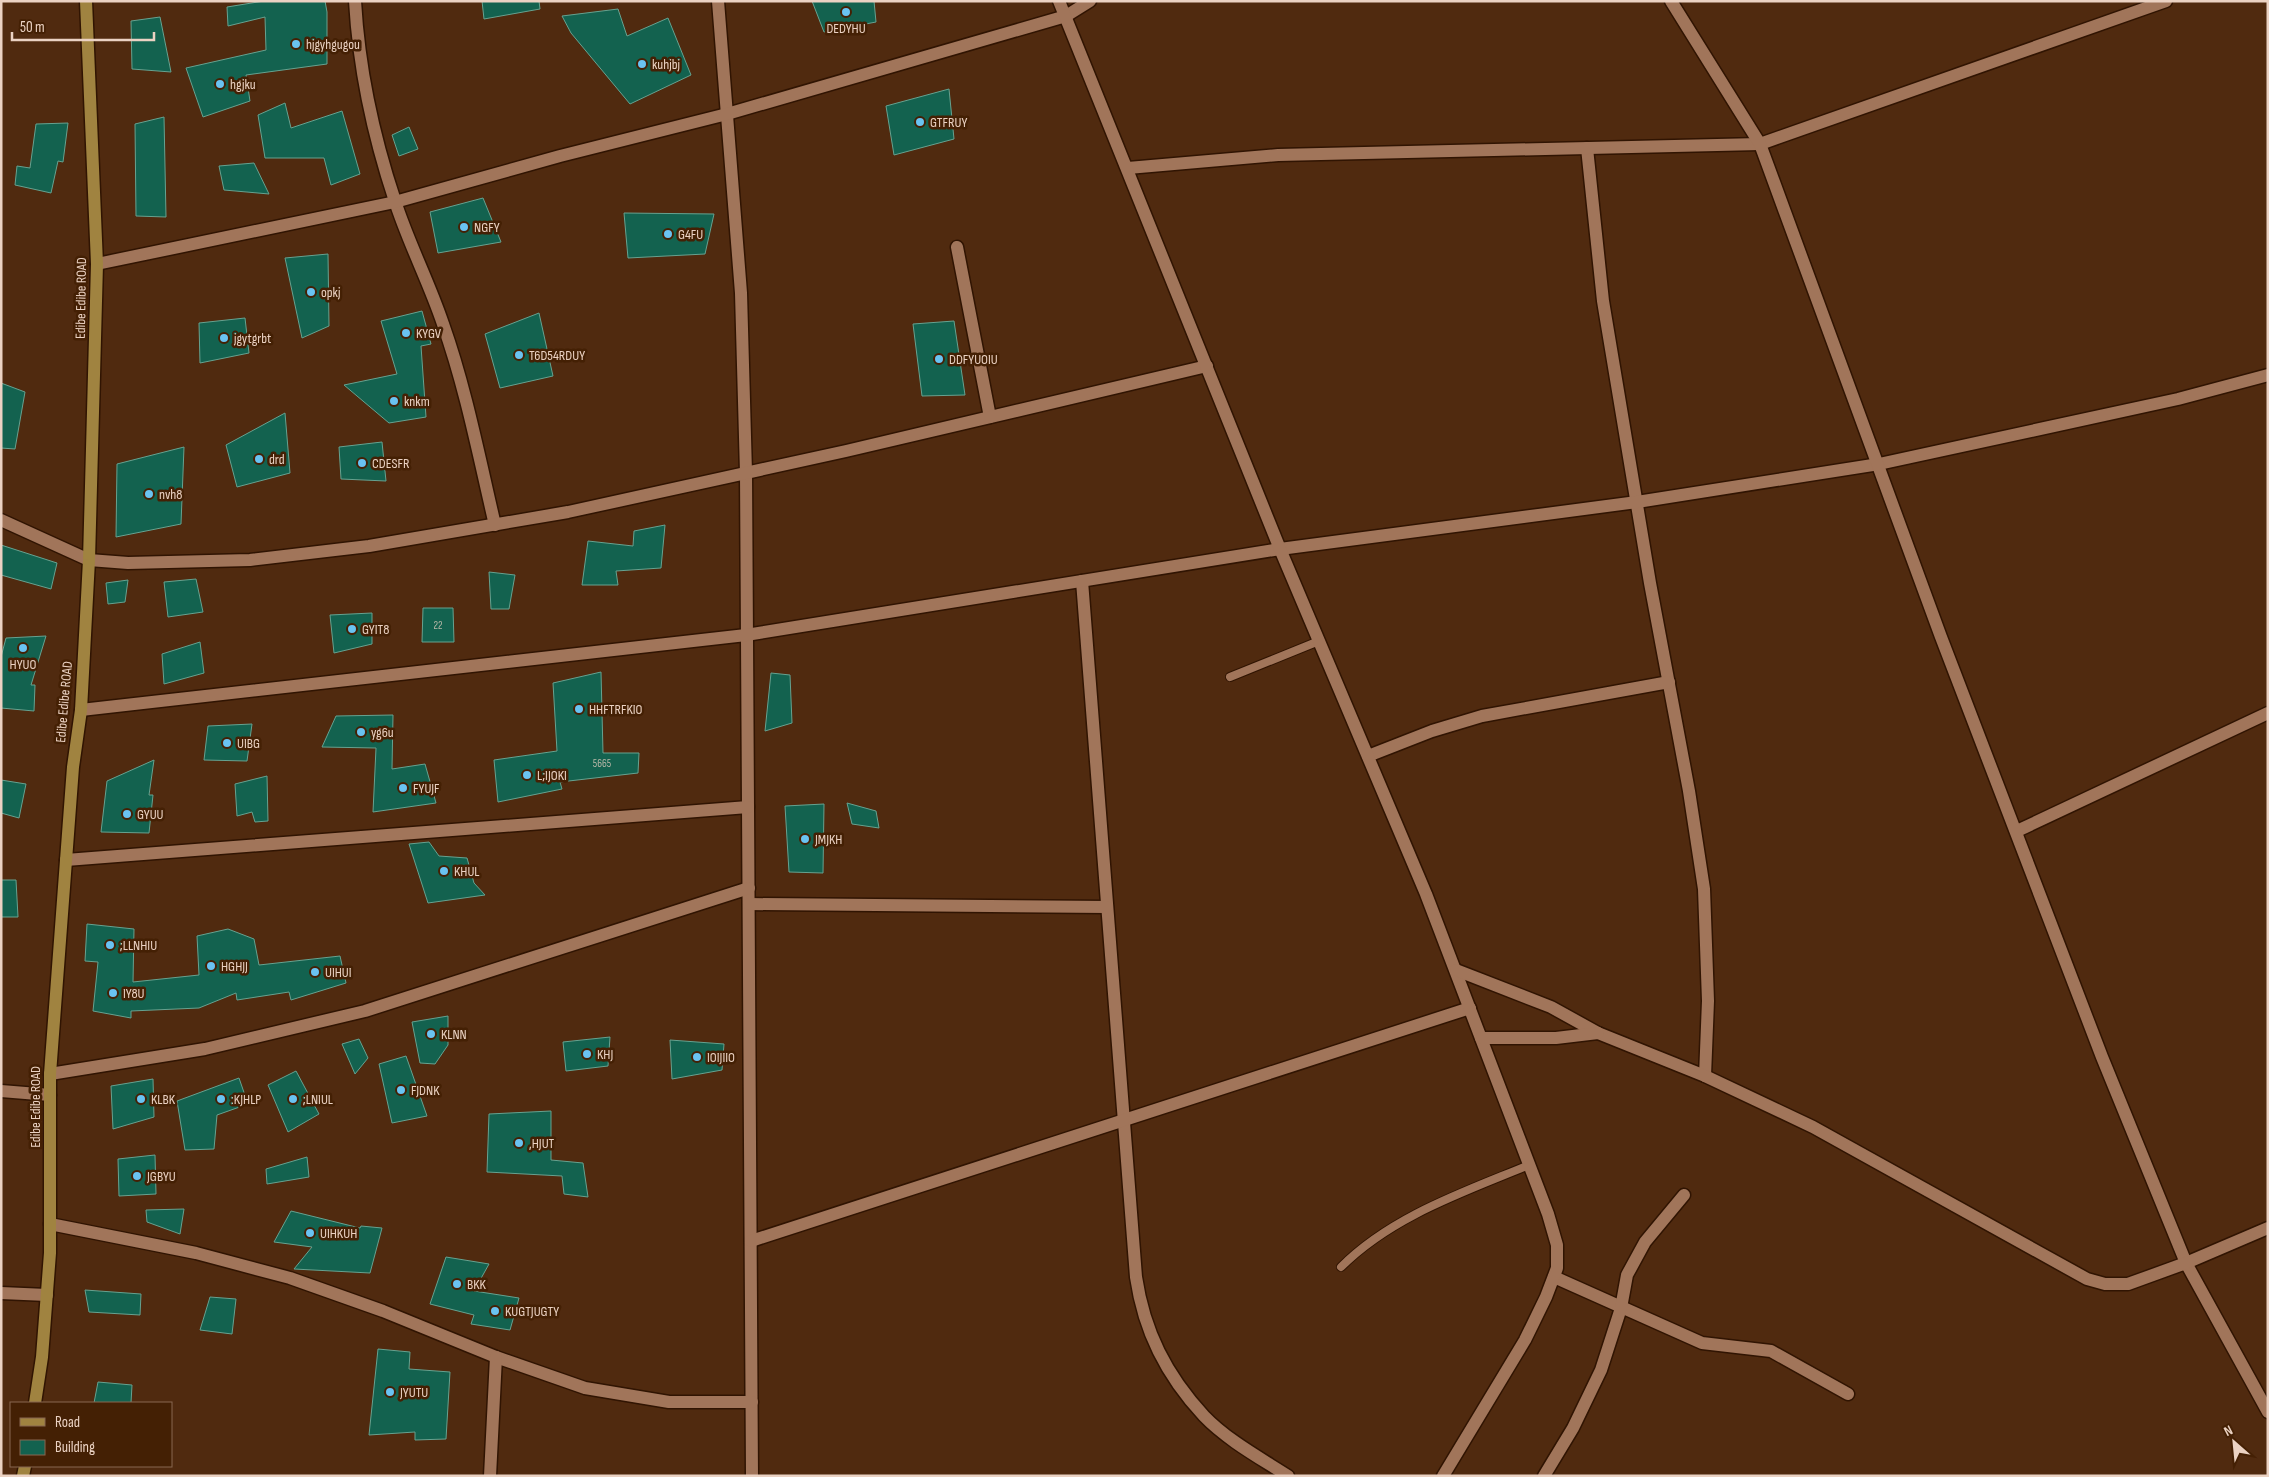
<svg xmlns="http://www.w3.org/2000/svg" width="2269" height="1477" viewBox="0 0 2269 1477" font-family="'Sofia Sans Condensed',sans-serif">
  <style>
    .building { fill: #13624f; stroke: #66a290 }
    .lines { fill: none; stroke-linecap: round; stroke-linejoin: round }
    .service-casing { stroke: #301402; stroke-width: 10 }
    .minor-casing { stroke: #301402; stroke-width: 15 }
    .tertiary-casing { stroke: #301402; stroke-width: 15 }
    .secondary-casing { stroke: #301402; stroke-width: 15 }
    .service { stroke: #a1755a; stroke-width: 8 }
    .minor { stroke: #a1755a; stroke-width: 12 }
    .tertiary { stroke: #a1755a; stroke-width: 12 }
    .secondary { stroke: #a08340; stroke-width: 12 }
    .poi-dot { fill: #6ac3f1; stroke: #442004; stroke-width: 2 }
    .labels { text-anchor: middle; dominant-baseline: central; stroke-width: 5; stroke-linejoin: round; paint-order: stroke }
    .number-label { font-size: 11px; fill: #b5b6a6 }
    .poi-label { font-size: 14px; fill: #ebd2c3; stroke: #442004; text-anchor: start }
    .street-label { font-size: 14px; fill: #ebd2c3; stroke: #442004 }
  </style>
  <rect width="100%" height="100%" fill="#502a0f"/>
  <g class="building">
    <path d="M264 1H325L327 12V64L246 75 250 101 203 117 186 68 266 50 265 17 228 26 227 7Z"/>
    <path d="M482 1H539L540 9 484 19Z"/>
    <path d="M812 1H874L876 22 824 32Z"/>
    <path d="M618 9 627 36 668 18 691 75 630 104 571 33 562 16Z"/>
    <path d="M160 17 171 72 132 69 131 21Z"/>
    <path d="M949 89 954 139 894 155 886 106Z"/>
    <path d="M285 103 291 128 342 111 360 174 331 185 324 158H265L258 115Z"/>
    <path d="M164 117 166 217 136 216 135 124Z"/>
    <path d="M68 123 63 162 58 161 51 193 15 185 17 166 30 168 36 124Z"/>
    <path d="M409 127 418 149 399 156 392 135Z"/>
    <path d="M254 163 269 194 224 190 219 166Z"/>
    <path d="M483 198 501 242 438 253 430 212Z"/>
    <path d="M624 213 714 214 705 254 628 258Z"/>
    <path d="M328 254 329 326 302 338 285 258Z"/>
    <path d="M422 311 431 344 421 346 426 417 389 423 344 385 397 374 381 321Z"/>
    <path d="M539 313 553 376 500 388 485 334Z"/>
    <path d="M245 318 249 353 200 363 199 323Z"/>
    <path d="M954 321 965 395 922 396 913 324Z"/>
    <path d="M1 383 25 392 15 449 1 448Z"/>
    <path d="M285 413 290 473 237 487 226 445Z"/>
    <path d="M382 442 386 481 341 479 339 447Z"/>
    <path d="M184 447 181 524 116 537 117 464Z"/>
    <path d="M665 525 661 568 616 571 618 585H582L588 541 633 546 634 531Z"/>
    <path d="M1 545 57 563 51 589 1 575Z"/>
    <path d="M489 572 515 575 509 609H491Z"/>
    <path d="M196 579 203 612 168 617 164 582Z"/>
    <path d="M128 580 125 602 108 604 106 583Z"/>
    <path d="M423 608H453L454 642H422Z"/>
    <path d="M372 613V644L334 653 330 615Z"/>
    <path d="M46 636 31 685H35L34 711 1 708V657L6 638Z"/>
    <path d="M200 642 204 673 164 684 162 654Z"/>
    <path d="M601 672 603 753H639L638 773 560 782 562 789 498 802 494 760 557 751 553 683Z"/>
    <path d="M771 673 790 675 792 723 765 731Z"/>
    <path d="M393 715 392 769 425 764 436 803 373 812 376 748 322 747 336 716Z"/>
    <path d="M252 724 247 761 204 760 208 726Z"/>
    <path d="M154 760 149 795H153L149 833 101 832 107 781Z"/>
    <path d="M267 776 268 821 255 822 252 812 237 816 235 784Z"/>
    <path d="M1 780 26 784 19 818 1 813Z"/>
    <path d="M847 803 876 811 879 828 852 824Z"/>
    <path d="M824 804 823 873 789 872 785 806Z"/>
    <path d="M429 842 439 856 467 858 474 883 485 895 428 903 409 844Z"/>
    <path d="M1 880H16L18 917H1Z"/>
    <path d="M87 924 134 929 133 982 199 975 197 936 228 929 254 939 259 965 340 956 346 983 291 1000 289 992 237 1000 236 993 199 1008 131 1011V1018L93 1011 98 962 85 961Z"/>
    <path d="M448 1016V1045L435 1064 420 1063 412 1022Z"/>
    <path d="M610 1037 608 1066 566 1071 563 1042Z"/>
    <path d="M359 1039 368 1058 355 1074 342 1044Z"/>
    <path d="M670 1040 724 1044 722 1070 672 1079Z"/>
    <path d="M406 1056 427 1116 392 1123 379 1064Z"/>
    <path d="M296 1071 319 1114 288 1132 268 1085Z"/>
    <path d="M239 1078 248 1104 217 1115 214 1149 185 1150 177 1101Z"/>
    <path d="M153 1079 154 1117 113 1129 111 1086Z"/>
    <path d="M551 1111V1160L583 1163 588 1197 564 1194 562 1176 487 1172 489 1114Z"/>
    <path d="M155 1155 156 1194 119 1196 118 1159Z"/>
    <path d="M307 1157 309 1177 267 1184 266 1169Z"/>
    <path d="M184 1209 180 1234 147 1222 146 1210Z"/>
    <path d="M291 1211 360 1228 361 1226 382 1228 370 1273 294 1269 312 1247 274 1242Z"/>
    <path d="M446 1257 489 1264 474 1291 519 1298 510 1330 471 1324 474 1315 430 1304Z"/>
    <path d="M85 1290 141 1294 140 1315 89 1312Z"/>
    <path d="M210 1297 236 1299 232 1334 200 1330Z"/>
    <path d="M378 1349 410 1352 409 1369 450 1372 446 1439 415 1440V1432L369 1435Z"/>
    <path d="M98 1382 132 1385 131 1403H94Z"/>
  </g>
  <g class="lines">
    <defs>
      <g id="service">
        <path d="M1230 677 1319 641"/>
        <path d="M1341 1267C1392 1216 1464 1192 1529 1165"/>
      </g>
      <g id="minor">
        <path d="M355 1C359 71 373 135 395 201 408 242 429 282 443 324 466 389 479 457 495 525"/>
        <path d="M718 1 741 293 746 473 752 1476"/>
        <path d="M1587 148 1603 301 1650 583 1689 791 1704 889 1708 1001 1705 1076"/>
        <path d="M1128 168 1278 155 1760 144 2166 1"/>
        <path d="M957 247 990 417"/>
        <path d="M97 264 395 202 560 156 727 114 1066 16 1090 1"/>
        <path d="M1 520 89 560 128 563 250 560 369 546 568 512 846 451 1207 366"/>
        <path d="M1082 581 1136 1277C1144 1331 1166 1375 1204 1416 1227 1440 1260 1458 1288 1476"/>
        <path d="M81 710 746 635 1280 549 1637 502 1879 464 2178 399 2268 375"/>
        <path d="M1368 756 1432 731 1482 716 1669 682"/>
        <path d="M2017 831 2268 713"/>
        <path d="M66 860 748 807"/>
        <path d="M749 904 1107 907"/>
        <path d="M50 1074 205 1049 365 1011 749 888"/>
        <path d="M1 1091 50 1095"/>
        <path d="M50 1224 196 1253 290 1278 383 1311 496 1357 585 1388 669 1402H752"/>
        <path d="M751 1241 1470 1008"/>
        <path d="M1554 1277 1702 1343 1771 1351 1848 1394"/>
        <path d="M1 1293 47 1295"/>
        <path d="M490 1476 496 1357"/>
        <path d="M1544 1476 1573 1428 1601 1370 1621 1308 1627 1275 1645 1242 1684 1195"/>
      </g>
      <g id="tertiary">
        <path d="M1059 1 1280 549 1426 894 1548 1214 1557 1245V1268L1546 1297 1525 1340 1443 1476"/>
        <path d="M1671 1 1760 144 1941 637 2102 1057 2186 1263 2268 1412"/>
        <path d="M1456 970 1551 1007 1598 1033 1705 1076 1813 1127 2087 1279 2105 1284H2128L2186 1263 2268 1228"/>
        <path d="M1481 1038H1556L1598 1033"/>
      </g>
      <g id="secondary">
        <path d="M35 1403 42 1357 50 1253V1074L73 767 81 710 89 560 97 264 86 1"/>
        <path d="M23 1476 25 1466"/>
      </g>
    </defs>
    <use href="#service" class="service-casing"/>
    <use href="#minor" class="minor-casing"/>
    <use href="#tertiary" class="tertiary-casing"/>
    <use href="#secondary" class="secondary-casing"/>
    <use href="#service" class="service"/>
    <use href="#minor" class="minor"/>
    <use href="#tertiary" class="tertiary"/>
    <use href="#secondary" class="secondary"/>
  </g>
  <g class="poi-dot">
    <circle cx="846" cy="12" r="5"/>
    <circle cx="296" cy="44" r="5"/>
    <circle cx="642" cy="64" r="5"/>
    <circle cx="220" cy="84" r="5"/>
    <circle cx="920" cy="122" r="5"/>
    <circle cx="464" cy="227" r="5"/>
    <circle cx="668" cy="234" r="5"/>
    <circle cx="311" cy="292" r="5"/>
    <circle cx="406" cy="333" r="5"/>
    <circle cx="224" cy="338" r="5"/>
    <circle cx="519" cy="355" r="5"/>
    <circle cx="939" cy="359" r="5"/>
    <circle cx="394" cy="401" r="5"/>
    <circle cx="259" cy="459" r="5"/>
    <circle cx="362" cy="463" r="5"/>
    <circle cx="149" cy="494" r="5"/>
    <circle cx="352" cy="629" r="5"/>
    <circle cx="23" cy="648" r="5"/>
    <circle cx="579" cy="709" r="5"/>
    <circle cx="361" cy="732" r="5"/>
    <circle cx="227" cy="743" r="5"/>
    <circle cx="527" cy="775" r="5"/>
    <circle cx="403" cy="788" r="5"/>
    <circle cx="127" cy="814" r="5"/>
    <circle cx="805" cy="839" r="5"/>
    <circle cx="444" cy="871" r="5"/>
    <circle cx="110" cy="945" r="5"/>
    <circle cx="211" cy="966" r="5"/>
    <circle cx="315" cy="972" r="5"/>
    <circle cx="113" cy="993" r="5"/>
    <circle cx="431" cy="1034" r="5"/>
    <circle cx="587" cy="1054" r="5"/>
    <circle cx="697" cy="1057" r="5"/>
    <circle cx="401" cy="1090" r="5"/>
    <circle cx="141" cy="1099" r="5"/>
    <circle cx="221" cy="1099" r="5"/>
    <circle cx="293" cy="1099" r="5"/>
    <circle cx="519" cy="1143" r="5"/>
    <circle cx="137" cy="1176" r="5"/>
    <circle cx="310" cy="1233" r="5"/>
    <circle cx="457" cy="1284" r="5"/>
    <circle cx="495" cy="1311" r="5"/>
    <circle cx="390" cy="1392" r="5"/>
  </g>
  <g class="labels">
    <g class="number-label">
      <text x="438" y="625">22</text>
      <text x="602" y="763">5665</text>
    </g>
    <g class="poi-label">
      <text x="846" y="28" text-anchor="middle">DEDYHU</text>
      <text x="306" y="44">hjgyhgugou</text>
      <text x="652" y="64">kuhjbj</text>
      <text x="230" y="84">hgjku</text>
      <text x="930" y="122">GTFRUY</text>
      <text x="474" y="227">NGFY</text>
      <text x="678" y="234">G4FU</text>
      <text x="321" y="292">opkj</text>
      <text x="416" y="333">KYGV</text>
      <text x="234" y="338">jgytgrbt</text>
      <text x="529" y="355">T6D54RDUY</text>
      <text x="949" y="359">DDFYUOIU</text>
      <text x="404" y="401">knkm</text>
      <text x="269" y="459">drd</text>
      <text x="372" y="463">CDESFR</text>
      <text x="159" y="494">nvh8</text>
      <text x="362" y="629">GYIT8</text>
      <text x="23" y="664" text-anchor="middle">HYUO</text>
      <text x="589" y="709">HHFTRFKIO</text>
      <text x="371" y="732">yg6u</text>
      <text x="237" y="743">UIBG</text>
      <text x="537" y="775">L;IJOKI</text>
      <text x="413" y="788">FYUJF</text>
      <text x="137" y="814">GYUU</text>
      <text x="815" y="839">JMJKH</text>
      <text x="454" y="871">KHUL</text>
      <text x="120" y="945">;LLNHIU</text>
      <text x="221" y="966">HGHJJ</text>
      <text x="325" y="972">UIHUI</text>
      <text x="123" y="993">IY8U</text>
      <text x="441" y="1034">KLNN</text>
      <text x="597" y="1054">KHJ</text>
      <text x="707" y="1057">IOIJIIO</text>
      <text x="411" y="1090">FJDNK</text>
      <text x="151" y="1099">KLBK</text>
      <text x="231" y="1099">:KJHLP</text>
      <text x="303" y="1099">;LNIUL</text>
      <text x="529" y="1143">,HJUT</text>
      <text x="147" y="1176">JGBYU</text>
      <text x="320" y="1233">UIHKUH</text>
      <text x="467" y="1284">BKK</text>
      <text x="505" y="1311">KUGTJUGTY</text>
      <text x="400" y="1392">JYUTU</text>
    </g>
    <g class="street-label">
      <text transform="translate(81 298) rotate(-89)">Edibe Edibe ROAD</text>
      <text transform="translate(64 702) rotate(-85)">Edibe Edibe ROAD</text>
      <text transform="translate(35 1107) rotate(-90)">Edibe Edibe ROAD</text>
    </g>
  </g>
  <rect width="2269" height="1477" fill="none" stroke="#ebd2c3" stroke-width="5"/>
  <rect x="10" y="1402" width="162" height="65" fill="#442004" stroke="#876750"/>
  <rect x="20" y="1418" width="25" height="8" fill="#a08340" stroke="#876750"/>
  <text x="55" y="1427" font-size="15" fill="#ebd2c3">Road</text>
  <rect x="20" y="1440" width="25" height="15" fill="#13624f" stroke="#876750"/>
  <text x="55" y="1452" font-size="15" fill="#ebd2c3">Building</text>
  <g transform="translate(2234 1442) rotate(333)" stroke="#442004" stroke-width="4" paint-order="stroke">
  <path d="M0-4L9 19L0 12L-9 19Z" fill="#ebd2c3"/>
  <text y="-8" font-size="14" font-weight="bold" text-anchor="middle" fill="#ebd2c3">N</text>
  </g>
  <path d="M12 32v8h142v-8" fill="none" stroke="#ebd2c3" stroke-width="2.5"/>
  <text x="20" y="32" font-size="15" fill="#ebd2c3" stroke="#442004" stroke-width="4" paint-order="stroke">50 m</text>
</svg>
